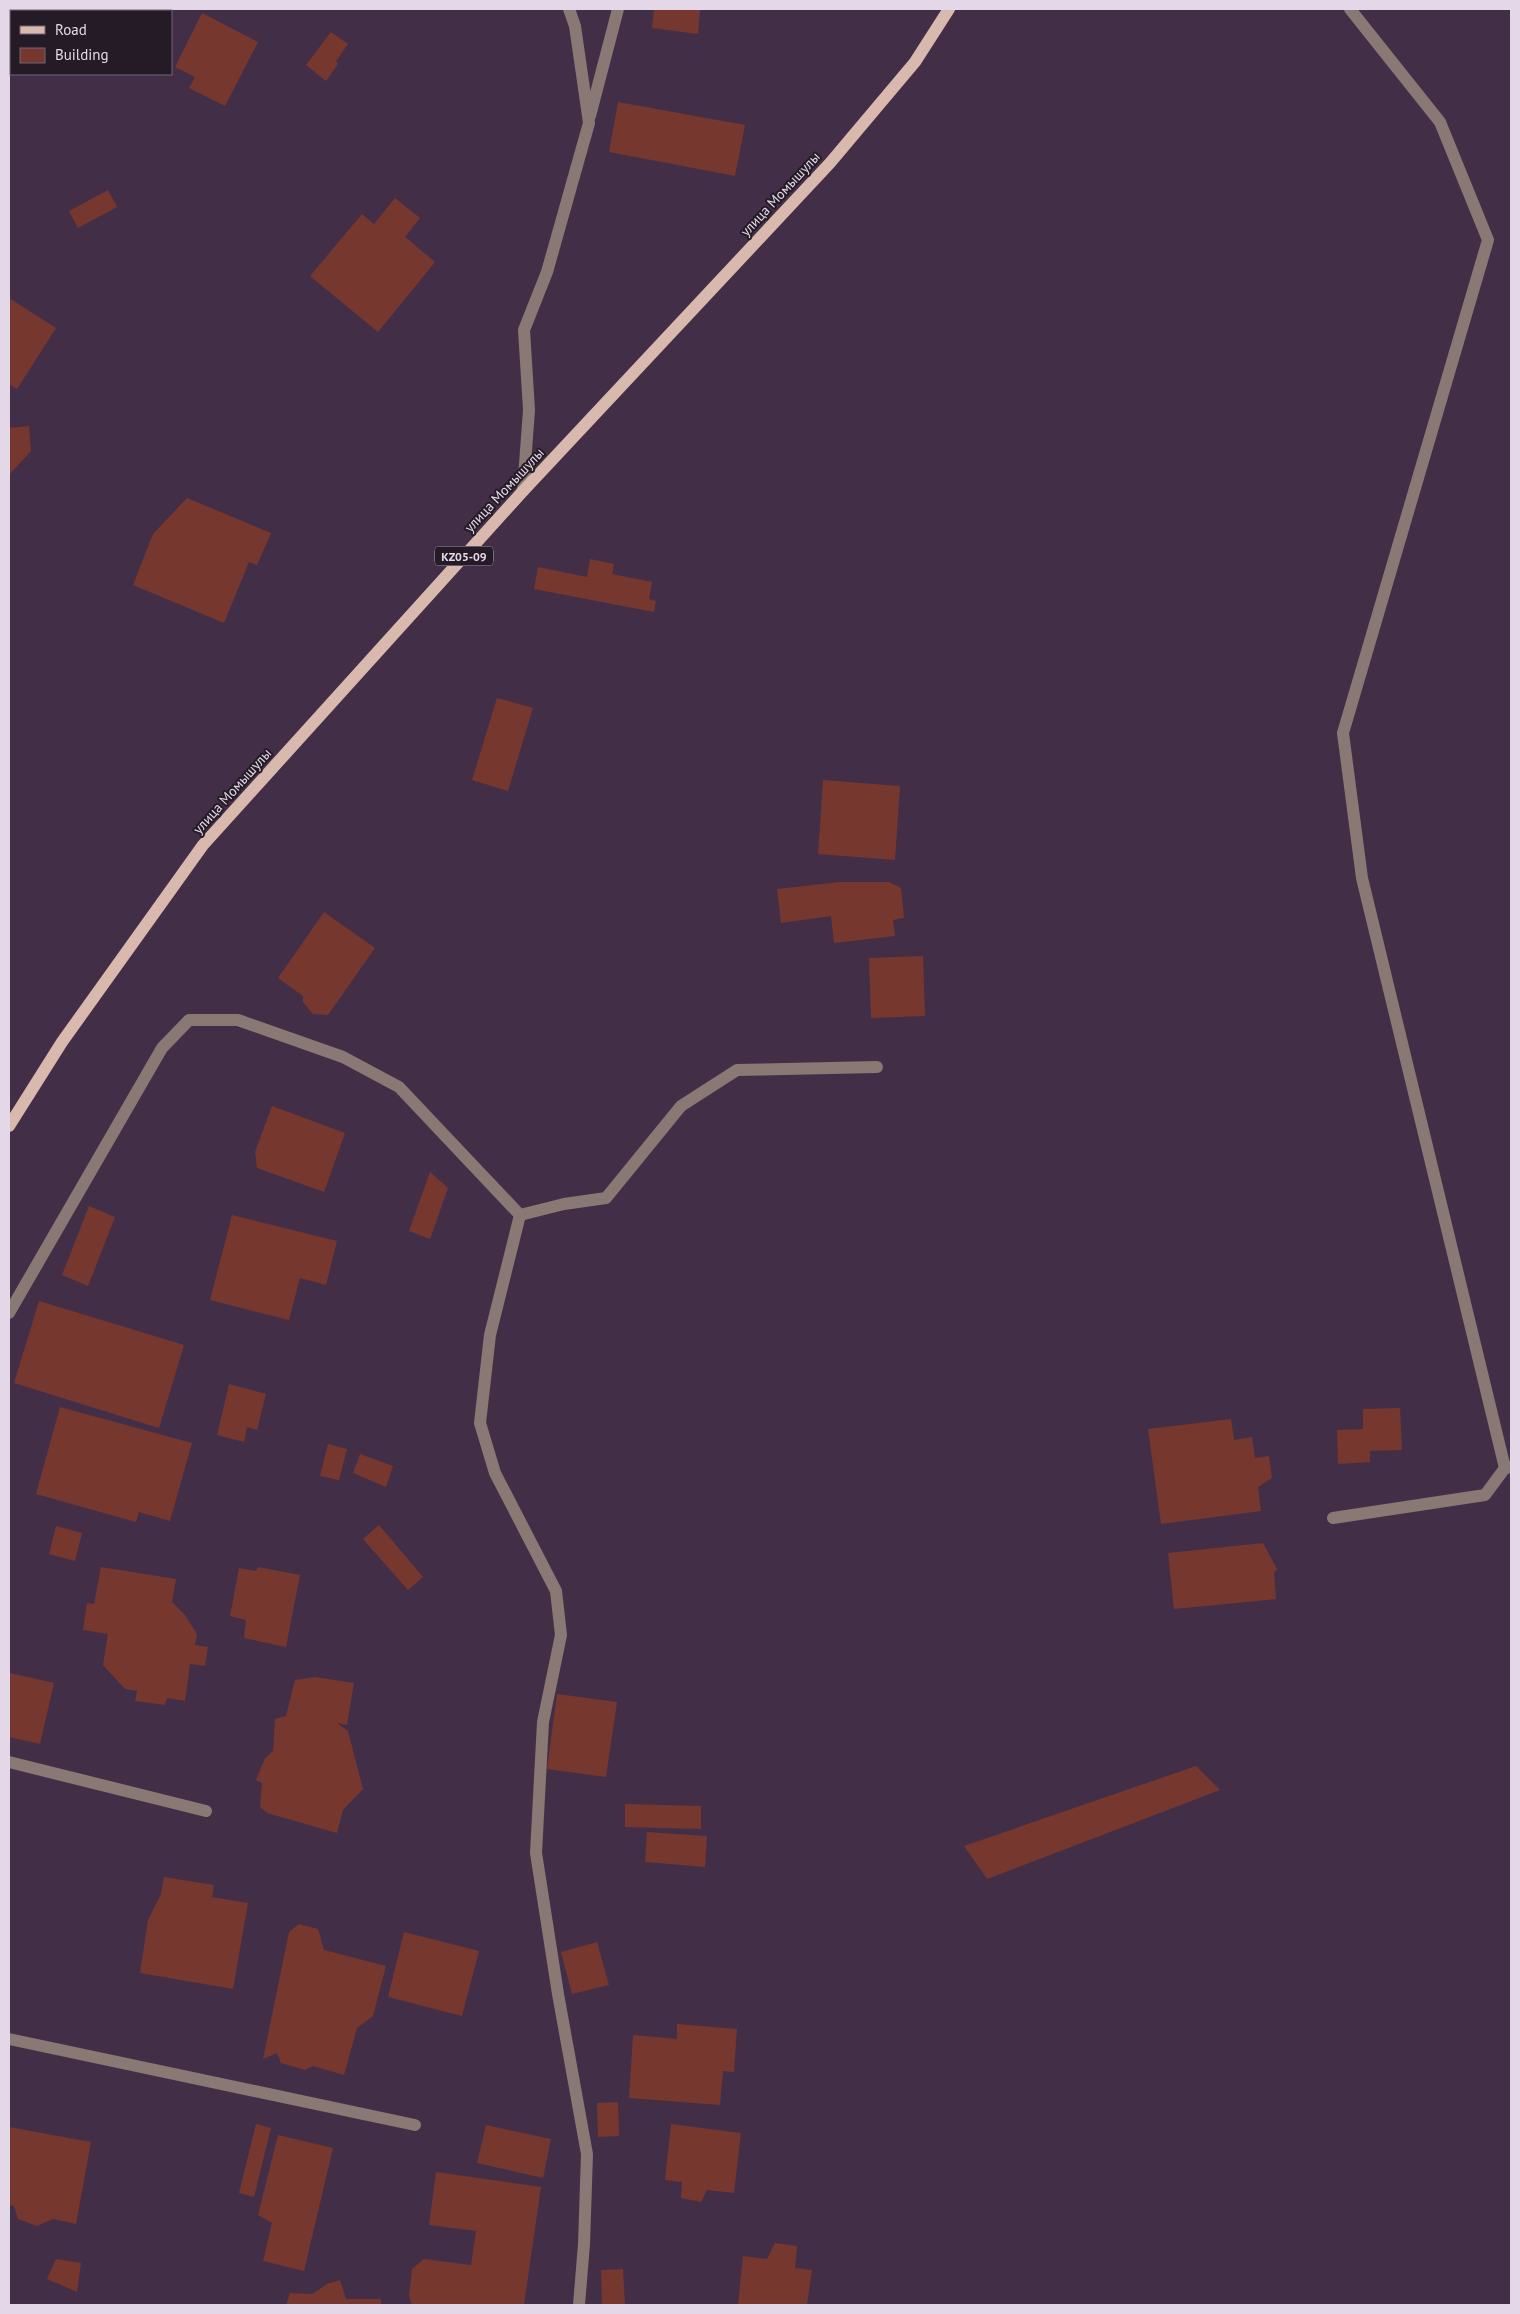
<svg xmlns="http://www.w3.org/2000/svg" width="1520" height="2314" viewBox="0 0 1520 2314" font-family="'PT Sans',sans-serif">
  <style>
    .building { fill: #76372f }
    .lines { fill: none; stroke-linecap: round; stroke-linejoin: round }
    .minor { stroke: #897873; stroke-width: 12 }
    .major { stroke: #d9b8ad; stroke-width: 12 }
    .labels { text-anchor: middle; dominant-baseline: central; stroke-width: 4; stroke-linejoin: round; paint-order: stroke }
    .shield { fill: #241b26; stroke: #aa9fae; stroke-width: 1 }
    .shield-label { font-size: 12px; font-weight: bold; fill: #e4d8e8 }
    .street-label { font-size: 14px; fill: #e4d8e8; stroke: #241b26 }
  </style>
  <rect width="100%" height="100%" fill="#422f47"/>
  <g class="building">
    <path d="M654 9H700L698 34 652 28Z"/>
    <path d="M202 13 258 42 225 106 189 88 195 77 175 67Z"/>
    <path d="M331 32 348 44 336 61 338 64 326 81 306 65Z"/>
    <path d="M618 102 745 125 735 176 609 152Z"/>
    <path d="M108 190 117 207 78 228 69 211Z"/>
    <path d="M395 198 420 218 405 237 435 262 378 332 310 276 362 214 374 224Z"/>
    <path d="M9 298 56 328 17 389 9 384Z"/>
    <path d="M29 426 31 451 9 475V428Z"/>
    <path d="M187 498 271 533 257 565 249 562 224 623 133 585 153 534Z"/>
    <path d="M590 559 614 564 612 574 652 582 649 599 656 601 654 612 534 589 538 567 587 577Z"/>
    <path d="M497 698 533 708 508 791 472 780Z"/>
    <path d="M823 780 900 786 895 860 818 854Z"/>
    <path d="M840 882H889L901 888 904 918 893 920 895 936 834 943 831 916 781 923 777 889Z"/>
    <path d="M324 912 375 948 328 1015 313 1014 303 1002V996L278 978Z"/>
    <path d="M923 956 925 1016 871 1018 869 958Z"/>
    <path d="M272 1106 345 1133 324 1192 257 1168 255 1152Z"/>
    <path d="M430 1172 448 1188 430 1239 409 1231Z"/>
    <path d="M89 1206 115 1217 88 1286 62 1275Z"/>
    <path d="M232 1215 337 1241 326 1285 300 1278 289 1320 210 1300Z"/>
    <path d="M39 1301 184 1345 159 1428 14 1383Z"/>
    <path d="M229 1384 266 1394 257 1430 247 1427 244 1442 217 1435Z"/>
    <path d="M60 1407 192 1443 170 1521 139 1512 136 1522 36 1494Z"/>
    <path d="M1400 1408 1402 1450 1370 1451V1462L1338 1464 1337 1430 1363 1429V1409Z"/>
    <path d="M1231 1419 1234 1440 1252 1437 1255 1458 1269 1456 1272 1478 1258 1487 1261 1511 1161 1524 1148 1429Z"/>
    <path d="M328 1444 347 1449 339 1480 320 1476Z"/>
    <path d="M360 1454 393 1466 386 1487 353 1473Z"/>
    <path d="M379 1525 423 1577 408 1590 363 1539Z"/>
    <path d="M56 1526 82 1533 75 1561 49 1554Z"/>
    <path d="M1263 1543 1277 1569 1274 1573 1276 1599 1174 1609 1168 1553Z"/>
    <path d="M101 1567 176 1579 172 1602 185 1615 197 1634 195 1645 208 1647 205 1666 190 1664 185 1701 167 1698 165 1705 135 1701 137 1691 125 1689 103 1665 108 1634 83 1630 87 1603 94 1604Z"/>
    <path d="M258 1567 300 1575 286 1647 244 1638 246 1620 230 1616 239 1568 256 1571Z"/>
    <path d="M10 1673 54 1683 40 1744 9 1737Z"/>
    <path d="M315 1677 354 1683 347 1725 337 1723 348 1731 363 1789 343 1810 337 1833 267 1813 260 1807 262 1783 256 1780 265 1758 273 1751 275 1719 286 1716 295 1680Z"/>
    <path d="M557 1694 617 1702 606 1777 547 1769Z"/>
    <path d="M1196 1766 1220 1790 987 1879 964 1846Z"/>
    <path d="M625 1804 701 1806V1829L625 1827Z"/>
    <path d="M647 1832 707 1836 705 1867 645 1862Z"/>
    <path d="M164 1877 214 1885 212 1897 248 1903 233 1989 140 1973 148 1920 161 1894Z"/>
    <path d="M299 1924 318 1929 324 1950 386 1966 373 2016 357 2028 344 2075 313 2066 305 2070 281 2063 277 2053 263 2059 289 1932Z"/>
    <path d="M404 1932 479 1951 462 2016 388 1997Z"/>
    <path d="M597 1942 609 1985 572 1994 561 1952Z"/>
    <path d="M677 2024 737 2029 734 2072 723 2071 720 2105 629 2098 633 2035 677 2039Z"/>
    <path d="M618 2102 619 2136 598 2137 597 2103Z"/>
    <path d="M256 2124 271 2128 254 2197 239 2193Z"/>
    <path d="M671 2124 741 2133 734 2193 707 2190 701 2202 681 2198 682 2182 665 2180Z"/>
    <path d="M486 2125 551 2139 543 2178 477 2163Z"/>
    <path d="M9 2127 91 2142 76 2224 53 2219 37 2226 18 2219 14 2206 9 2205Z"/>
    <path d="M278 2135 333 2148 304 2271 263 2261 272 2223 258 2215Z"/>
    <path d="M436 2172 541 2187 524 2305H412L409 2296 412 2269 424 2259 471 2265 476 2231 429 2225Z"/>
    <path d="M775 2243 797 2246 795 2268 812 2270 807 2305H738L743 2256 767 2259Z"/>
    <path d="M56 2259 81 2263 77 2292 47 2279Z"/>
    <path d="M623 2269 625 2305H602L601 2270Z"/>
    <path d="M340 2280 346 2299H381V2305H286L290 2293 312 2294 327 2284Z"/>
  </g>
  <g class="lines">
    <g class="minor">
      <path d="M1350 9 1440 122 1488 240 1343 733 1362 878 1505 1468 1511 1467"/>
      <path d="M590 116 618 9"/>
      <path d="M523 491 529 410 524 330 547 272 589 123 575 26 569 9"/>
      <path d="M520 1215 564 1204 606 1198 681 1106 737 1070 877 1067"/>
      <path d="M9 1313 162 1048 189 1020H238L343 1057 399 1087 520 1215 490 1335 480 1423 495 1473 556 1591 561 1635 543 1722 536 1853 558 1994 587 2154 584 2244 579 2305"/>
      <path d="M1333 1518 1485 1495 1505 1468"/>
      <path d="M9 1762 206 1811"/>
      <path d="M9 2039 415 2125"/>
    </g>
    <path class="major" d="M9 1126 62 1042 203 845 523 491 830 163 915 62 949 9"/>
  </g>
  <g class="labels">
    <rect class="shield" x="435" y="546.5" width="58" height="19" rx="4"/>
    <g class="shield-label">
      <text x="464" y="556">KZ05-09</text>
    </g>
    <g class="street-label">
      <text transform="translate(780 194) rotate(-47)">улица Момышулы</text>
      <text transform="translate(504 490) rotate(-47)">улица Момышулы</text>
      <text transform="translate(232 791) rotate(-48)">улица Момышулы</text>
    </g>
  </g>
  <rect width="1520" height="2314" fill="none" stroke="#e4d8e8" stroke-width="20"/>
  <rect x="10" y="10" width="162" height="65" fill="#241b26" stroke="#716774"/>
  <rect x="20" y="26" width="25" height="8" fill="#d9b8ad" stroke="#716774"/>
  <text x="55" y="35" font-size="15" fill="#e4d8e8">Road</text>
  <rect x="20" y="48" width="25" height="15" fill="#76372f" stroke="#716774"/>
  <text x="55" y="60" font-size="15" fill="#e4d8e8">Building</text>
</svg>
